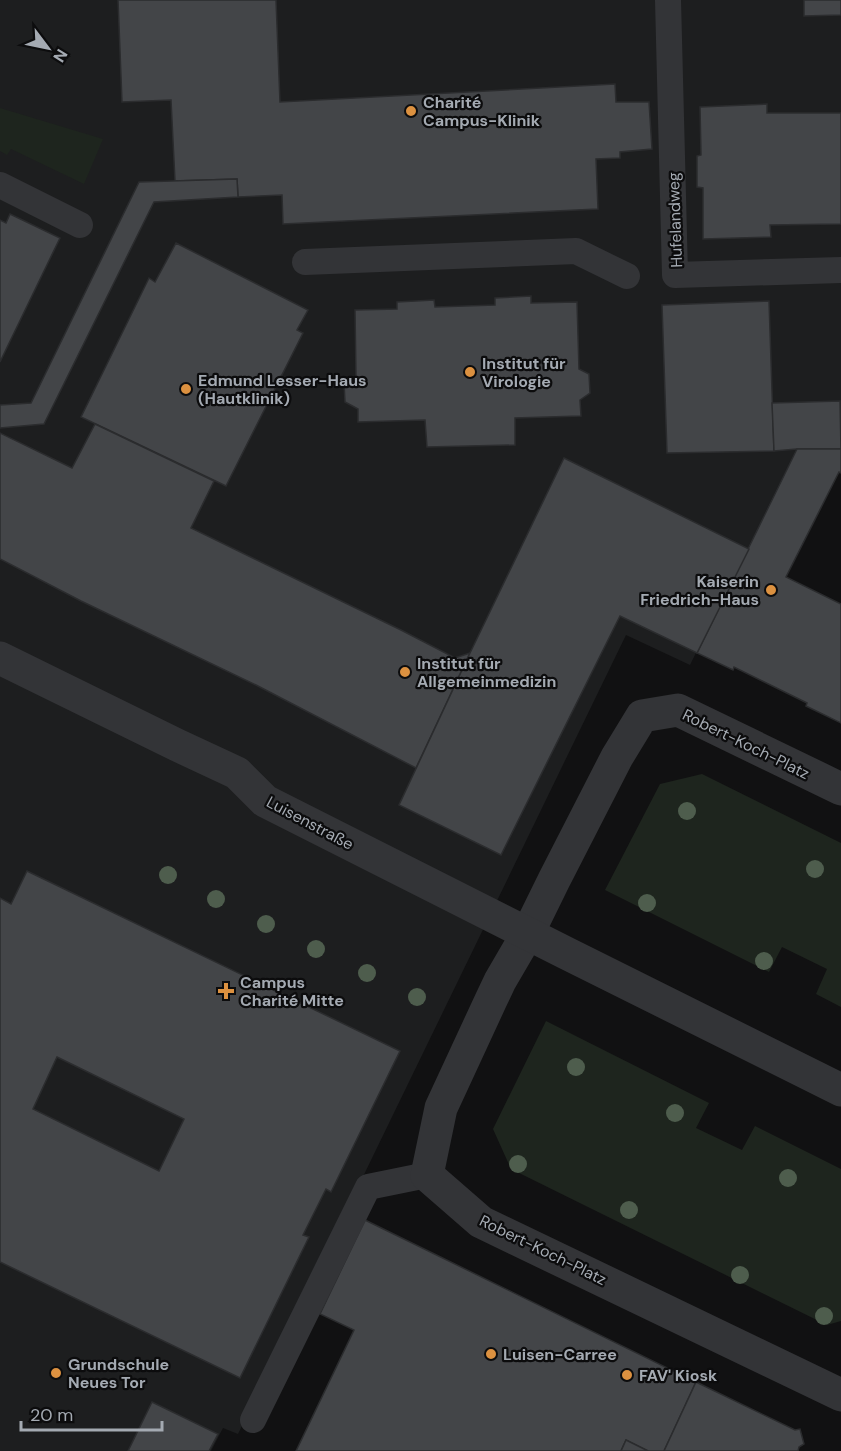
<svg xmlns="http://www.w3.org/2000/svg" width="841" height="1451" viewBox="0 0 841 1451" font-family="'DM Sans',sans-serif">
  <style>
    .built { fill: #1d1e1f }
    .green { fill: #1e251e }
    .building { fill: #434548; stroke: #2b2c2e; stroke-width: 1.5; fill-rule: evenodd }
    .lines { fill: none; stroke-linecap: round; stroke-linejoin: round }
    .service { stroke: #333437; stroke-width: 26 }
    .minor { stroke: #333437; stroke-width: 33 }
    .tertiary { stroke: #333437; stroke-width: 33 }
    .tree { fill: #4e5d4d }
    .poi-dot { fill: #dc9140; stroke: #0c0c0d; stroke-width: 2 }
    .labels { text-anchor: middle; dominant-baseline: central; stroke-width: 4.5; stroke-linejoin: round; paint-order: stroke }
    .poi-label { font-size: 16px; font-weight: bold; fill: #a4aab2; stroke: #0c0c0d; text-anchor: start }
    .street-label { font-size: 16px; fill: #a4aab2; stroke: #0c0c0d }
  </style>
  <rect width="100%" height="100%" fill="#111112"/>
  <path class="built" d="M0 0H841V448H797L690 665 626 635 238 1434 223 1428 211 1451H0Z"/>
  <g class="green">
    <path d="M0 108 103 139 84 184 11 149 7 155 0 151Z"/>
    <path d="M702 774 841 843V1007L816 994 827 969 782 947 769 972 605 890 660 784Z"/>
    <path d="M546 1021 709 1103 696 1128 742 1150 755 1126 841 1169V1321L827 1325 511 1169 493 1129Z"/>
  </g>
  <g class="building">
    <path d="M118 0H276L280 102 615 84 616 102H649L652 149 620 152V158L596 159 598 209 283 224 282 195 238 197 237 179 175 181 171 100 122 102Z"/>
    <path d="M804 0H841V15L804 16Z"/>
    <path d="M767 104V113H841V224L770 225 771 237 703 239V188L697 187V156L701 155 700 107Z"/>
    <path d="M237 179 238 197 154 202 44 424 0 428V405L31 403 139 182Z"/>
    <path d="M10 214 60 238 0 362V220L6 223Z"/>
    <path d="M176 243 308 310 297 330 303 333 226 486 81 417 149 278 155 282Z"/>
    <path d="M531 296V303L577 302 579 369 589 374 590 393 580 400 581 416 515 418V445L427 447 425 420 358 422V409L345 402 344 383 356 376 355 310 397 309V302L434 300 435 307 495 305V298Z"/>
    <path d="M769 301 774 451 667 453 662 305Z"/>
    <path d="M840 401 841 449H797L774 451 772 403Z"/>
    <path d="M95 424 214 481 191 528 401 630 455 658 470 653 416 768 256 685 81 601 0 559V433L72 468Z"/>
    <path d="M797 449H841V473L839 472 786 577 841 604V723L806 706 807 703 734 667 733 670 697 653Z"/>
    <path d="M564 458 749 549 697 653 620 616 501 855 399 805 470 653Z"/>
    <path d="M27 871 400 1051 331 1192 326 1189 303 1235 309 1237 240 1378 0 1262V898L11 904ZM57 1057 184 1119 159 1171 33 1109Z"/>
    <path d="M365 1220 696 1382 664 1451H648L626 1440 621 1451H296L354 1330 320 1314Z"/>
    <path d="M696 1382 795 1430 800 1429 804 1444 799 1447 798 1451H664Z"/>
    <path d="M152 1402 218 1434 209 1451H128Z"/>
    <path d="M626 1440 648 1451H621Z"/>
  </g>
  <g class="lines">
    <g class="service">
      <path d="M668 0 675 275 841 270"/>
      <path d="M0 185 80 225"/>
      <path d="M305 262 576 251 627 276"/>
      <path d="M253 1420 368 1187 427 1175"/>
    </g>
    <path class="minor" d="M841 789 678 710 642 716 617 757 554 880 528 933 500 981 491 1000 441 1108 427 1175 481 1222 841 1395"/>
    <path class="tertiary" d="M0 658 177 745 237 773 265 801 566 953 841 1090"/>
  </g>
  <g class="tree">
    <circle cx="687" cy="811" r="9"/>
    <circle cx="815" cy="869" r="9"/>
    <circle cx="168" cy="875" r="9"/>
    <circle cx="216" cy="899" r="9"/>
    <circle cx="647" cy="903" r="9"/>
    <circle cx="266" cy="924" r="9"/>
    <circle cx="316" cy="949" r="9"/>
    <circle cx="764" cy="961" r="9"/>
    <circle cx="367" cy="973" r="9"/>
    <circle cx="417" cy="997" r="9"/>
    <circle cx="576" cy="1067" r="9"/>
    <circle cx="675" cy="1113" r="9"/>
    <circle cx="518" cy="1164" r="9"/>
    <circle cx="788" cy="1178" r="9"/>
    <circle cx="629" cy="1210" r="9"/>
    <circle cx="740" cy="1275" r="9"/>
    <circle cx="824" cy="1316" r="9"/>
  </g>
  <g class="poi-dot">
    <circle cx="411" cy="111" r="6"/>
    <circle cx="470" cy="372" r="6"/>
    <circle cx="186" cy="389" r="6"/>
    <circle cx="771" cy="590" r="6"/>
    <circle cx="405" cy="672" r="6"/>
    <path d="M223 982h6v6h6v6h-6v6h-6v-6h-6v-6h6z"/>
    <circle cx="491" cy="1354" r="6"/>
    <circle cx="56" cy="1373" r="6"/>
    <circle cx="627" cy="1375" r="6"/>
  </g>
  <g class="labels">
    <g class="poi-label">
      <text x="423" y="102">Charité<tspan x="423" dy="18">Campus-Klinik</tspan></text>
      <text x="482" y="363">Institut für<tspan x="482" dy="18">Virologie</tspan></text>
      <text x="198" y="380">Edmund Lesser-Haus<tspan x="198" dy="18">(Hautklinik)</tspan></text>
      <text x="759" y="581" text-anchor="end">Kaiserin<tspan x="759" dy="18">Friedrich-Haus</tspan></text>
      <text x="417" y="663">Institut für<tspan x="417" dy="18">Allgemeinmedizin</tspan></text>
      <text x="240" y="982">Campus<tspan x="240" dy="18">Charité Mitte</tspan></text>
      <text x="503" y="1354">Luisen-Carree</text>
      <text x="68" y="1364">Grundschule<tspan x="68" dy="18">Neues Tor</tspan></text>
      <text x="639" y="1375">FAV' Kiosk</text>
    </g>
    <g class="street-label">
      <text transform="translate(675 220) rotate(-92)">Hufelandweg</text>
      <text transform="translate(746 744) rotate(26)">Robert-Koch-Platz</text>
      <text transform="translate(310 823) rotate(28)">Luisenstraße</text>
      <text transform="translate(543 1250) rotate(26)">Robert-Koch-Platz</text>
    </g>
  </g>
  <g transform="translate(48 48) rotate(122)" stroke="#0c0c0d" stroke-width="4.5" paint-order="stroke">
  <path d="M0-4.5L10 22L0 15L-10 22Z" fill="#a4aab2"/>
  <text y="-9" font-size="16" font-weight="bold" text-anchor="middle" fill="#a4aab2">N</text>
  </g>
  <path d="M21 1421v9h141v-9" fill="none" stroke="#a4aab2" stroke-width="3"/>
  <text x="30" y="1421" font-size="18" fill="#a4aab2" stroke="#0c0c0d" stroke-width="4.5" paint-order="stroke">20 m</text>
</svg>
